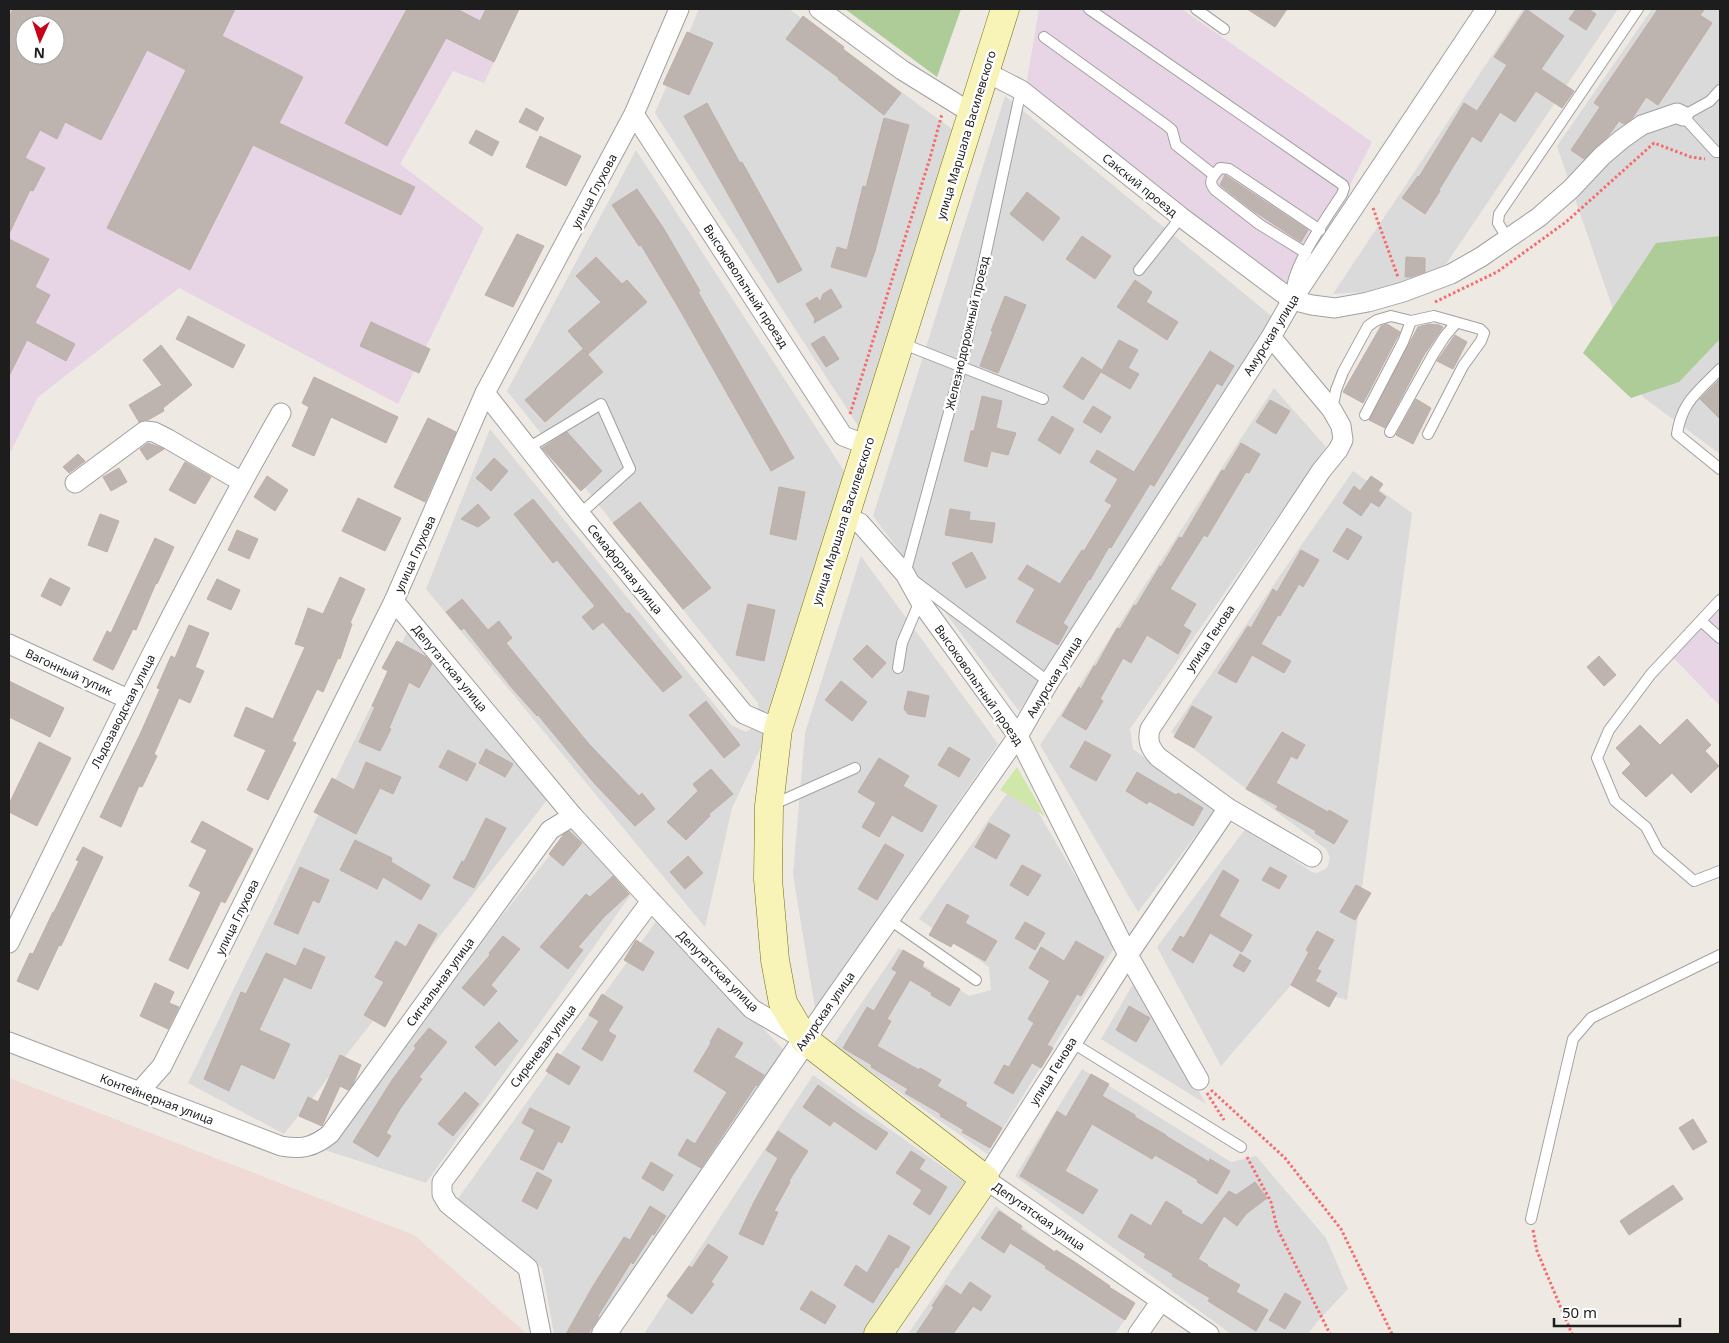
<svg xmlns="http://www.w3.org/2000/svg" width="1729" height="1343" viewBox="0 0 1729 1343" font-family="'Noto Sans',sans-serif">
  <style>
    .residential { fill: #dbdada }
    .industrial { fill: #e7d5e6; fill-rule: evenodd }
    .military { fill: #f0dad6 }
    .grass { fill: #cfe7a9 }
    .forest { fill: #aecc98 }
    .building { fill: #beb4af; stroke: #bfaea6; fill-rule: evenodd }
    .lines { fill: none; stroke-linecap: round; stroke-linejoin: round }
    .service-casing { stroke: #a1a1a1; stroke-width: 12 }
    .minor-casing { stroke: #a1a1a1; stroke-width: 21 }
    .tertiary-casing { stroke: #a1a1a1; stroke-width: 26 }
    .secondary-casing { stroke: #717007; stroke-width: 29 }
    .path { stroke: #f66b6d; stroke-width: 3; stroke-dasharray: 2.5 2.5; stroke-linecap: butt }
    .service { stroke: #fff; stroke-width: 10 }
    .minor { stroke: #fff; stroke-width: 19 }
    .tertiary { stroke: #fff; stroke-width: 24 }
    .secondary { stroke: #f8f4b7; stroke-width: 28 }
    .labels { text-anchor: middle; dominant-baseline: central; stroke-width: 5; stroke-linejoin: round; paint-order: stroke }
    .street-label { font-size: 12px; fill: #1d1d1d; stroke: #fff }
  </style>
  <rect width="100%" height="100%" fill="#eee9e3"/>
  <g class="residential">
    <path d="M699 9H789L956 132 862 432 655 113Z"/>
    <path d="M1523 9H1618L1440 273 1394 290 1333 294Z"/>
    <path d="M1652 9H1720V454L1643 397 1557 146Z"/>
    <path d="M1005 96 1275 319 1019 711 873 516Z"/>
    <path d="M636 150 848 477 770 728 732 808 705 927 426 589 490 429 731 725 746 732 760 723 758 703 507 391Z"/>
    <path d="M1274 388 1326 447 1130 729 1133 749 1216 808 1138 912 1040 745Z"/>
    <path d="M1353 471 1412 513 1347 1000 1292 984 1221 1066 1157 947 1246 828 1312 872 1317 873 1325 869 1328 866 1330 857 1326 849 1171 732Z"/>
    <path d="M861 556 998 744 815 1008 793 875 805 733Z"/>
    <path d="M410 626 548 799 284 1134 188 1083Z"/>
    <path d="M1018 778 1116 945 987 1154 833 1045 899 948 969 996 991 990 989 967 919 919Z"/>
    <path d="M572 827 632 893 426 1183 319 1148Z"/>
    <path d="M657 920 785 1051 596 1334H554L542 1268 457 1200Z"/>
    <path d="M1135 981 1206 1104 1101 1039Z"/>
    <path d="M1082 1069 1231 1162 1256 1156 1326 1238 1348 1289 1317 1322 1308 1334H1231L1015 1176Z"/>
    <path d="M813 1075 967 1184 864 1334H644Z"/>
    <path d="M996 1206 1130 1312 1115 1334H908Z"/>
  </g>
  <g class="industrial">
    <path d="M9 9H519L484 83 453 71 400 164 484 228 398 404 179 288 38 397 9 455ZM25 25H55V55H25Z"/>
    <path d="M1039 9H1182L1372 142 1304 275 1287 286 1282 283 1026 86Z"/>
    <path d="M1720 596V706L1666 650Z"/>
  </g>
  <path class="military" d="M9 1078 414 1235 527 1334H9Z"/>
  <path class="grass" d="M1017 767 1045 816 1000 790Z"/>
  <g class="forest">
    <path d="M845 9H961L937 77Z"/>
    <path d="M1720 236V339L1679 382 1631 398 1583 353 1656 243Z"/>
  </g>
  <g class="building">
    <path d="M13 9H235L222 36 303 77 279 123 415 187 401 215 253 145 190 270 107 228 186 70 147 50 101 140 65 122 57 139 40 130 25 158 45 168 33 191 30 190 9 234V18ZM25 25H55V55H25Z"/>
    <path d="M407 9H457L480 21 486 9H519L494 62 446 38 387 146 345 123Z"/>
    <path d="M1247 9H1287L1275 27Z"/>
    <path d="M1526 9 1564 36 1541 69 1574 91 1562 108 1536 91 1515 122 1500 112 1481 142 1472 136 1439 190 1440 191 1425 214 1402 198 1418 176 1419 177 1464 103 1477 111 1507 65 1494 57Z"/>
    <path d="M1576 9H1588L1596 14 1586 30 1569 19Z"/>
    <path d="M1658 9H1705L1700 15 1712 23 1658 105 1646 97 1632 119 1624 124 1619 121 1609 135 1584 159 1571 150 1600 107 1594 103Z"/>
    <path d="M803 16 844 47 843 49 901 93 884 115 838 79 839 78 786 39Z"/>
    <path d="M687 32 713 43 689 95 663 84Z"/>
    <path d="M707 103 740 163 742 162 802 270 778 283 684 116Z"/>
    <path d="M526 108 544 118 537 131 519 122Z"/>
    <path d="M884 118 909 125 875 251 866 277 831 267 837 247 847 250 863 186 866 187Z"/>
    <path d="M476 130 499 142 492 156 469 143Z"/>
    <path d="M540 136 581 156 566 186 526 167Z"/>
    <path d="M1225 175 1308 230 1301 242 1252 210 1220 185Z"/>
    <path d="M637 189 664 229 700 291 698 292 794 458 771 471 677 305 641 245 639 246 612 205Z"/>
    <path d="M1027 192 1060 218 1043 241 1010 214Z"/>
    <path d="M517 234 544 246 513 307 485 295Z"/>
    <path d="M1082 236 1111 256 1095 279 1066 259Z"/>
    <path d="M9 239 49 259 35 287 50 295 35 323 75 344 66 361 27 340 9 376Z"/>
    <path d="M596 257 622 284 627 280 647 302 588 354 568 331 601 302 576 276Z"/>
    <path d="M1406 257 1425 258V272L1410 277H1405Z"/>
    <path d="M1135 280 1152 292 1146 302 1178 322 1167 340 1117 307Z"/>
    <path d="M831 289 842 307 814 323 815 319 806 304 817 297 820 302 823 294Z"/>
    <path d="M1005 296 1026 305 998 373 980 366 993 331H991Z"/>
    <path d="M188 316 245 345 233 368 176 339Z"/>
    <path d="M371 322 430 349 419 373 360 346Z"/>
    <path d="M1387 324 1400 332 1363 403 1343 392 1381 326Z"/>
    <path d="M1429 324 1439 325 1443 327 1424 355 1385 428 1369 420 1418 327Z"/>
    <path d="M1455 335 1467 342 1453 369 1437 361Z"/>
    <path d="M824 336 839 359 826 367 811 344Z"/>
    <path d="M1119 340 1138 350 1128 368 1139 374 1130 389 1101 372Z"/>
    <path d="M161 345 192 385 163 408 164 411 148 420 139 422 129 405 162 385 143 360Z"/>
    <path d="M583 349 603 372 545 422 525 400Z"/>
    <path d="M1210 351 1234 366 1222 386 1217 383 1154 486 1150 484 1111 548 1109 547 1090 580 1089 579 1063 623 1068 627 1058 645 1016 622 1035 589 1018 579 1027 565 1060 584 1082 550 1084 551 1112 505 1105 501 1118 479 1090 462 1097 450 1134 472Z"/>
    <path d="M1082 357 1102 370 1083 400 1063 387Z"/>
    <path d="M314 377 398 417 386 443 331 417 314 456 292 446 309 407 302 403Z"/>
    <path d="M1720 379V419L1700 399Z"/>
    <path d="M982 396 1002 401 996 428 1016 433 1008 455 991 451 987 467 964 461 971 431H974Z"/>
    <path d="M1416 399 1431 408 1413 444 1396 435Z"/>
    <path d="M1270 400 1290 411 1276 434 1256 422Z"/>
    <path d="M1093 406 1111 417 1101 433 1083 422Z"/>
    <path d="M1052 416 1074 429 1060 454 1038 440Z"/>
    <path d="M428 418 456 432 425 502 394 487Z"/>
    <path d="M567 432 602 471 581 491 542 448Z"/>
    <path d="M148 443 164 449 147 460 140 449Z"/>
    <path d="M1241 443 1260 454 1249 473 1246 472 1207 537 1204 535 1170 589 1196 604 1183 626 1191 631 1178 654 1147 635 1131 663 1123 658 1100 699 1103 701 1086 730 1062 716 1079 687 1081 689 1094 666H1096L1117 628 1120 629 1134 605 1136 606 1160 566 1161 567 1179 537 1182 538 1222 470 1224 471Z"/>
    <path d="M78 454 85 461 69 473 63 467Z"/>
    <path d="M494 458 508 471 491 491 476 478Z"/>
    <path d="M185 462 211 477 195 504 169 490Z"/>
    <path d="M119 468 127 482 111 491 103 477Z"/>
    <path d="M267 476 288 490 275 511 254 497Z"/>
    <path d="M1371 476 1383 484 1378 491 1386 497 1379 507 1371 502 1361 516 1343 503 1354 486 1360 491Z"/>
    <path d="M779 487 805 492 796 540 770 534Z"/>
    <path d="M358 498 401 518 385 551 342 531Z"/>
    <path d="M533 499 627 614 629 613 682 677 663 692 603 622 593 630 582 617 595 606 557 560 553 563 514 514Z"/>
    <path d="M640 502 711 588 683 609 613 523Z"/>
    <path d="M478 504 490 518 478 527 461 519Z"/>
    <path d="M950 509 970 512 969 520 995 523 992 543 945 535Z"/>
    <path d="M100 514 119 521 107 552 88 545Z"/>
    <path d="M1347 528 1362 537 1348 560 1333 551Z"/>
    <path d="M237 530 258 539 249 559 228 550Z"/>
    <path d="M155 538 174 547 157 584 156 583 136 630 133 629 113 670 93 660 107 631 111 633Z"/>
    <path d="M1301 550 1319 560 1303 587 1299 584 1280 616 1278 615 1261 644 1291 661 1284 673 1252 655 1236 683 1218 673 1248 626 1251 628 1273 589 1277 592Z"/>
    <path d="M972 552 986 578 966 588 952 563Z"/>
    <path d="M340 577 365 589 350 623 352 624 340 659 338 658 323 692 317 689 292 741 296 743 268 800 247 790 266 750 234 736 246 707 273 719 305 647 295 644 308 608 323 614Z"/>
    <path d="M50 578 70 588 61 606 41 596Z"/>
    <path d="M217 579 240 590 231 610 207 599Z"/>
    <path d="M462 599 488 630 499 621 512 638 506 643 589 744 639 796 642 793 655 809 635 826 594 783 538 715 537 716 512 688 464 628 461 630 446 612Z"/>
    <path d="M748 604 775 610 764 661 736 655Z"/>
    <path d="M189 625 209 633 195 667 204 671 190 703 179 698 154 754 157 756 142 787 139 786 121 827 100 817 142 730 160 689 157 688 171 656 175 658Z"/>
    <path d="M397 641 426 657 432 664 419 688 409 682 389 728 391 729 380 751 359 742 375 707 372 706 388 671 382 668Z"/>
    <path d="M867 645 886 663 872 678 853 659Z"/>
    <path d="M1599 656 1616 675 1604 686 1587 667Z"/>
    <path d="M9 681 64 708 50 737 9 717Z"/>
    <path d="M841 681 867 702 852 721 825 700Z"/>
    <path d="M908 691 929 696 925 717 908 714 904 709Z"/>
    <path d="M706 701 740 745 724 758 689 715Z"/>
    <path d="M1192 706 1212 717 1194 748 1174 737Z"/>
    <path d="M1687 719 1711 745 1705 751 1719 766 1691 793 1672 773 1646 797 1622 773 1631 764 1616 748 1640 725 1660 745Z"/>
    <path d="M1282 732 1305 745 1297 759 1291 756 1276 783 1328 812 1329 810 1348 821 1334 844 1315 833 1316 831 1276 809 1278 806 1246 789Z"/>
    <path d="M1085 741 1111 755 1096 781 1070 767Z"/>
    <path d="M39 742 71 758 37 826 9 812V804Z"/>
    <path d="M949 747 970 759 959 777 938 765Z"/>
    <path d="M486 749 513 764 505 777 479 763Z"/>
    <path d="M448 750 476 764 467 781 439 767Z"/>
    <path d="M879 758 909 776 903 786 937 806 922 832 892 815 879 837 862 827 876 803 858 792Z"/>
    <path d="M366 762 401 777 393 794 380 788 356 834 314 812 332 778 354 790Z"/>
    <path d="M711 769 733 794 709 814 710 816 686 840 667 822 698 791 693 784Z"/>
    <path d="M1137 772 1176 795 1178 793 1203 808 1193 826 1149 801 1147 804 1126 791Z"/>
    <path d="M486 818 506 828 474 888 453 878 462 861 464 862Z"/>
    <path d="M202 821 253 849 225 903 221 901 188 969 169 960 201 892 189 886 207 850 191 842Z"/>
    <path d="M989 823 1010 835 996 859 975 847Z"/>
    <path d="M569 831 582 843 563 866 549 854 564 834Z"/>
    <path d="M355 840 392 858 391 862 430 885 421 900 383 877 377 889 340 870Z"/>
    <path d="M885 844 904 855 877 900 858 889Z"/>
    <path d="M83 847 103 857 61 946 59 945 38 990 17 981 30 953 33 954 53 912H54L79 861 76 860Z"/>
    <path d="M688 856 703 873 685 889 670 872Z"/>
    <path d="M1022 865 1041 875 1028 896 1010 885Z"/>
    <path d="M300 867 329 880 319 903 313 900 298 934 274 924Z"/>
    <path d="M1270 867 1287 876 1279 889 1262 880Z"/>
    <path d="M1223 870 1239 880 1219 916 1252 935 1242 952 1210 933 1193 963 1172 950 1180 936 1184 938Z"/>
    <path d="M613 876 629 894 604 917 578 947 583 950 568 969 540 947 586 894 590 897Z"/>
    <path d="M1356 885 1371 893 1355 920 1340 912Z"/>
    <path d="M947 904 969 916 965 923 997 941 985 961 953 943 951 947 929 935Z"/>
    <path d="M1025 922 1045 933 1035 950 1015 938Z"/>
    <path d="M419 924 437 934 385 1027 364 1015 384 982 375 977 396 941 406 947Z"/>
    <path d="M1317 931 1334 940 1317 969 1321 971 1315 981 1337 993 1329 1007 1291 985 1309 952 1306 950Z"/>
    <path d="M503 936 520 949 491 985 497 991 484 1006 462 988 490 955 489 953Z"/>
    <path d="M636 940 654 952 643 971 624 960Z"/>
    <path d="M1076 941 1104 957 1081 996 1077 994 1047 1045 1053 1048 1041 1068 1032 1063 1013 1094 994 1083 1004 1065 1009 1067 1034 1023 1028 1019 1050 981 1029 968 1041 947 1064 961Z"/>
    <path d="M304 948 325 957 311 989 284 977 259 1030 290 1044 274 1079 241 1064 229 1091 204 1079 241 992 246 994 266 953 296 966Z"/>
    <path d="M903 950 924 962 922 967 960 989 950 1006 931 995 932 993 910 980 887 1019 891 1021 877 1046 919 1070 920 1068 941 1080 937 1086 967 1103 965 1106 1002 1128 990 1148 962 1132 964 1130 940 1116 941 1114 905 1093 908 1089 871 1067 872 1065 843 1048 867 1007 874 1011 897 972 892 969Z"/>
    <path d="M1240 954 1251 961 1244 972 1233 966Z"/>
    <path d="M155 983 174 992 169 1003 179 1007 168 1029 140 1016Z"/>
    <path d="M602 994 623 1007 608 1031 616 1036 602 1061 582 1049 599 1021 589 1015Z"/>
    <path d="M1129 1006 1150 1018 1136 1042 1116 1030Z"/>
    <path d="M499 1022 518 1041 495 1066 475 1047Z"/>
    <path d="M429 1028 447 1042 419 1077 422 1079 400 1109 386 1133 391 1136 378 1157 353 1142 392 1080 416 1048 414 1046Z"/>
    <path d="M718 1028 743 1043 734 1057 764 1075 757 1086 756 1085 701 1168 678 1155 687 1139 695 1144 727 1092 694 1071 711 1043 710 1042Z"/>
    <path d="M557 1053 580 1067 569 1085 546 1071Z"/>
    <path d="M340 1055 361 1065 353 1084 348 1090 340 1086 322 1126 299 1116 308 1097 318 1102Z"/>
    <path d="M1091 1074 1109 1084 1102 1096 1135 1115V1117L1166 1135V1136L1209 1162 1210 1159 1230 1171 1217 1194 1197 1182 1198 1180 1155 1155 1152 1159 1092 1124 1065 1171 1098 1190 1083 1214 1020 1176 1057 1111 1066 1117Z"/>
    <path d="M818 1085 863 1117 888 1133 876 1150 834 1121 830 1126 803 1107Z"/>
    <path d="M465 1092 479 1104 453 1136 438 1124Z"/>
    <path d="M530 1108 570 1127 562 1143 558 1141 543 1170 520 1159 535 1130 522 1123Z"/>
    <path d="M1693 1119 1707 1142 1693 1150 1679 1128Z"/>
    <path d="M778 1131 808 1151 789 1181 790 1182 774 1211 778 1212 763 1245 739 1234 754 1202 778 1158 766 1150Z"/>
    <path d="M911 1151 925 1160 919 1169 947 1187 930 1215 913 1204 922 1190 896 1173Z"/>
    <path d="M651 1162 673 1175 663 1191 642 1178Z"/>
    <path d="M537 1172 552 1180 537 1209 522 1201Z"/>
    <path d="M1255 1182 1267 1198 1246 1214 1237 1226 1224 1216 1198 1259 1208 1265 1207 1266 1240 1285 1236 1292 1268 1310 1256 1331 1208 1301 1210 1298 1172 1276 1173 1274 1144 1257 1146 1254 1118 1237 1131 1214 1151 1226 1166 1201 1182 1211 1181 1213 1202 1225 1229 1191 1236 1195Z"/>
    <path d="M1673 1185 1683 1199 1629 1235 1620 1221Z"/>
    <path d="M650 1206 666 1216 654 1235 652 1234 633 1264 631 1262 598 1316 599 1317 588 1334H566L593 1286 624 1237 630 1240Z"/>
    <path d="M999 1211 1022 1226 1020 1229 1055 1252 1056 1250 1078 1264 1110 1286 1109 1287 1135 1303 1125 1320 1045 1268 1046 1266 1010 1243 1004 1253 981 1238Z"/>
    <path d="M889 1235 910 1247 898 1268 896 1267 873 1303 844 1285 856 1265 867 1273Z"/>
    <path d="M708 1244 728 1257 711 1282 714 1284 692 1314 667 1296 689 1266 692 1268Z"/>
    <path d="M970 1282 991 1296 981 1311 973 1306 953 1334H916L934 1307 932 1306 946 1285 961 1295Z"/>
    <path d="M811 1291 836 1306 825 1324 800 1309Z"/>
    <path d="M1285 1293 1301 1302 1285 1329 1269 1320Z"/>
  </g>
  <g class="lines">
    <defs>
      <g id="service">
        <path d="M1089 9 1343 185 1344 188 1342 194C1328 216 1288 271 1292 296"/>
        <path d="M1196 9 1224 29"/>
        <path d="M1044 37 1166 125 1172 130 1176 145 1214 175C1210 181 1210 184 1215 190L1259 224 1306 253"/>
        <path d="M1021 90 961 368 905 574 1049 682"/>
        <path d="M1720 90 1710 101 1683 116 1716 152H1720"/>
        <path d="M1214 175 1220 168 1229 169 1320 230"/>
        <path d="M1508 239 1498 223 1499 214 1638 9"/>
        <path d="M1139 270 1181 217"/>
        <path d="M901 343 1043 399"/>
        <path d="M1720 369C1698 392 1682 401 1677 434L1720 469"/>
        <path d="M1332 410 1336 390 1343 372 1368 326 1377 320 1391 316 1411 321 1434 316 1480 329 1484 333 1481 341 1463 366 1428 434"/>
        <path d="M1365 415 1403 342 1411 321"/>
        <path d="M1390 432 1434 353 1445 336 1456 323"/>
        <path d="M528 448 601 404 630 469 580 514"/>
        <path d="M1720 600 1651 674 1609 730 1597 758 1615 801 1646 827 1658 850 1694 881 1720 871"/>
        <path d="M1701 621 1720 638"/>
        <path d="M898 668 902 643 920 601"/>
        <path d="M772 805 855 768"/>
        <path d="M890 920 976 980"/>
        <path d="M1071 1042 1241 1147"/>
        <path d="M1531 1219 1573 1039 1591 1018 1720 955"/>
      </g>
      <g id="minor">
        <path d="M819 9 902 70 973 114"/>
        <path d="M986 72 1021 90 1181 217 1292 300 1312 305 1335 308 1368 302 1403 292 1451 274 1481 257 1539 217 1571 189 1602 156 1622 139 1642 125 1677 113 1683 116"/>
        <path d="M634 114 843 436 867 445"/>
        <path d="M1271 337 1332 410 1341 426 1343 440 1338 450 1321 471 1150 729C1147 741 1150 748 1158 757L1228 808 1312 857"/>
        <path d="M485 393 580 514 744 714 778 729"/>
        <path d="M75 483 145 431 154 432 168 439 242 482"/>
        <path d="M844 517 860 523 905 574 920 601 1018 736 1128 955 1199 1080"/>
        <path d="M394 601 573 816 651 901 752 1009 805 1040 1018 736 1049 682 1271 337 1292 300 1486 9"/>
        <path d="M9 644 128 699"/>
        <path d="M9 943C96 765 183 585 281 413"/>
        <path d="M9 1042 281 1146C301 1150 314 1147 330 1134L550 830 573 816"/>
        <path d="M139 1092 162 1066 394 601 485 393 634 114 679 9"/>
        <path d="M541 1334 528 1268 448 1204 442 1194V1182L651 901"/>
        <path d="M1138 1334 1161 1301"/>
        <path d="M1209 1334 985 1179 1128 955 1228 808"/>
      </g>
      <path id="tertiary" d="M604 1334 805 1040"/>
      <path id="secondary" d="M878 1334 985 1179 805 1040 783 1003 775 960 768 879 769 806 778 729 1005 9"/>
    </defs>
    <use href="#service" class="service-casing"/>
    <use href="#minor" class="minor-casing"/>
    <use href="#tertiary" class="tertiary-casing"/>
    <use href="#secondary" class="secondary-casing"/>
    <g class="path">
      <path d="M1373 208 1398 277"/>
      <path d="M1435 302 1497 272 1566 222 1654 143 1691 157 1705 159"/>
      <path d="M850 414 930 158 942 114"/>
      <path d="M1211 1090 1285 1158 1341 1229 1392 1334"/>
      <path d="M1207 1093 1224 1120"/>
      <path d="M1247 1157 1271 1202 1277 1228 1330 1334"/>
      <path d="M1533 1230 1537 1251 1572 1334"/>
    </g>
    <use href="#service" class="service"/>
    <use href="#minor" class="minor"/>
    <use href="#tertiary" class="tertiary"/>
    <use href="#secondary" class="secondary"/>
  </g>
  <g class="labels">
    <g class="street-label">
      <text transform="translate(966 135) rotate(-73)">улица Маршала Василевского</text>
      <text transform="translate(1140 185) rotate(39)">Сакский проезд</text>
      <text transform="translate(594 191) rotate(-62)">улица Глухова</text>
      <text transform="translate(746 286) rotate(57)">Высоковольтный проезд</text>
      <text transform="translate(967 333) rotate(-77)">Железнодорожный проезд</text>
      <text transform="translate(1271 335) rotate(-58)">Амурская улица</text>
      <text transform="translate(843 521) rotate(-72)">улица Маршала Василевского</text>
      <text transform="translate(415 554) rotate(-66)">улица Глухова</text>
      <text transform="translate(625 569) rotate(51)">Семафорная улица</text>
      <text transform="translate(1210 638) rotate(-56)">улица Генова</text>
      <text transform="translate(450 668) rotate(50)">Депутатская улица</text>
      <text transform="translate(69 672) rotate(25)">Вагонный тупик</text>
      <text transform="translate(1054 677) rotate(-58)">Амурская улица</text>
      <text transform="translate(979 685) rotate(55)">Высоковольтный проезд</text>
      <text transform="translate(123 711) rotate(-63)">Льдозаводская улица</text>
      <text transform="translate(237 917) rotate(-64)">улица Глухова</text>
      <text transform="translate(718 971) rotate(45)">Депутатская улица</text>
      <text transform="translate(440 982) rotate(-54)">Сигнальная улица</text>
      <text transform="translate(825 1011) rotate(-55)">Амурская улица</text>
      <text transform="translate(543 1046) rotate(-53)">Сиреневая улица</text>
      <text transform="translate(1053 1071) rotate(-58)">улица Генова</text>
      <text transform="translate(157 1099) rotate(21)">Контейнерная улица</text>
      <text transform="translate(1039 1216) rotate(35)">Депутатская улица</text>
    </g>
  </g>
  <rect width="1729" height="1343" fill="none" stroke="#1d1d1d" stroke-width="20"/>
  <g transform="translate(40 40) rotate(183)"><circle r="24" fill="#ffffff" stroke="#a5a5a5"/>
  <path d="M0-4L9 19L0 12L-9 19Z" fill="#c5041a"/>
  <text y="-8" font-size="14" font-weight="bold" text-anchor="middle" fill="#1d1d1d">N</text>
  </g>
  <path d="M1554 1318v8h126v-8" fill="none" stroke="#1d1d1d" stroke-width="2.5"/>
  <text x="1562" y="1318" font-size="15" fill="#1d1d1d" stroke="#ffffff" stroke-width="4" paint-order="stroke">50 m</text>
</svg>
